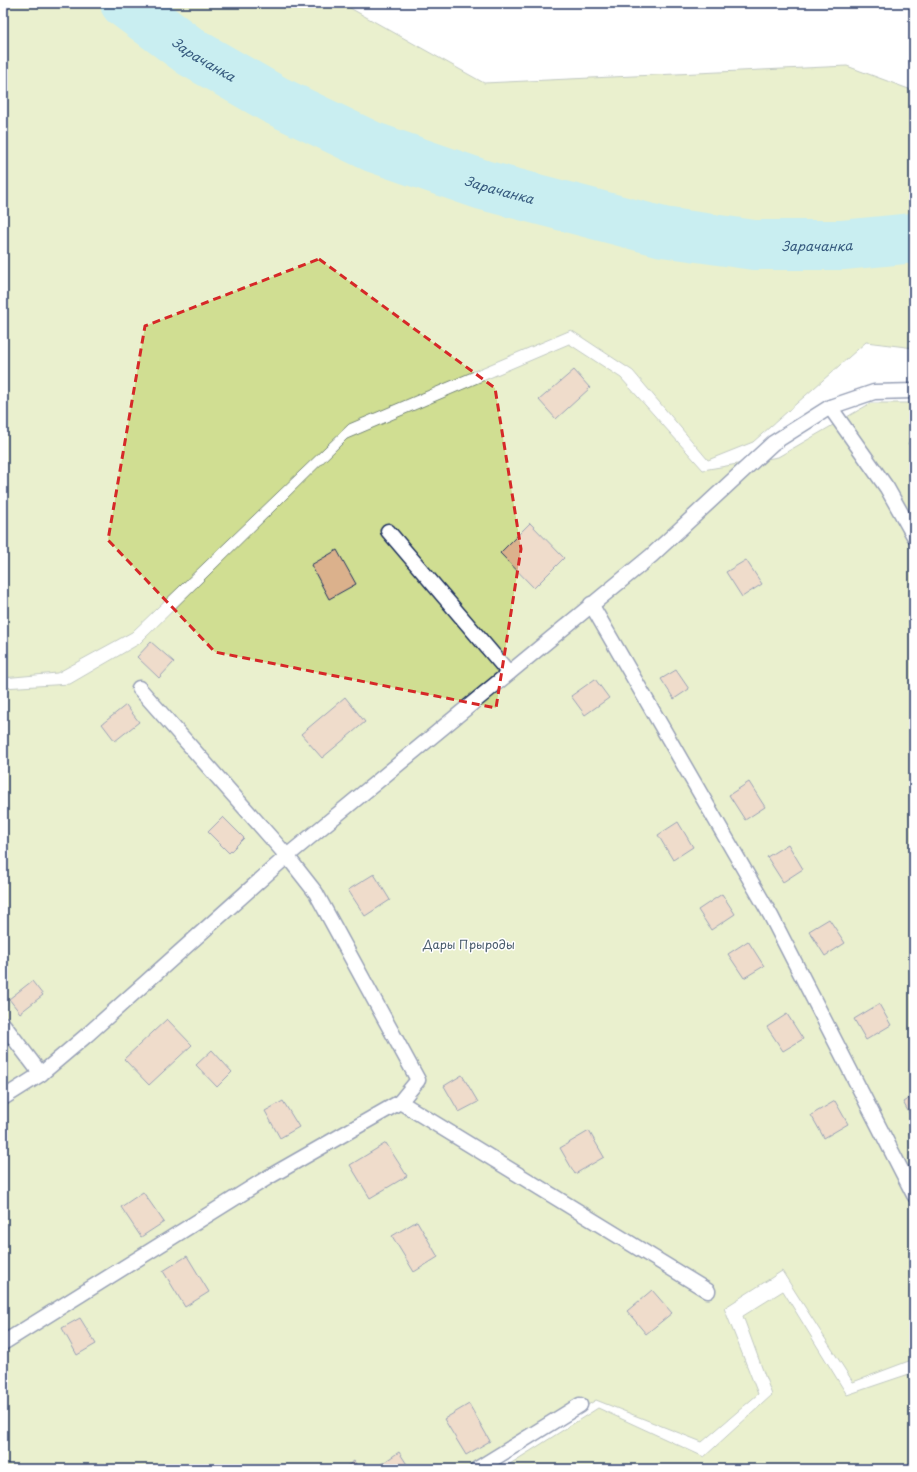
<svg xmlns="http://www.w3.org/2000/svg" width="917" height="1472" viewBox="0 0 917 1472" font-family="'Playpen Sans',sans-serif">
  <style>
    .green { fill: #d0de92; stroke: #768678 }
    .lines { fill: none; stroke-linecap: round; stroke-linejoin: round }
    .river { stroke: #88d9df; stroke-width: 50 }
    .building { fill: #dbb18c; stroke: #1b2f5e }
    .service-casing { stroke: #1b2f5e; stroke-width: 17 }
    .service { stroke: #fff; stroke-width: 14 }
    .marked { fill: none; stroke: #d62828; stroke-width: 3; stroke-dasharray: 8 5; stroke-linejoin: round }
    .labels { text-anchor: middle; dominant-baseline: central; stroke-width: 3; stroke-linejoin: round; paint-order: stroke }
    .park-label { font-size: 12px; fill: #485b6b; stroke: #fff }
    .water-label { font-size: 13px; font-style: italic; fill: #365a7e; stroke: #fff }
  </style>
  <rect width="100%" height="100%" fill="#fff"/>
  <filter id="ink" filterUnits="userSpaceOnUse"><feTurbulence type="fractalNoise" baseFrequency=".025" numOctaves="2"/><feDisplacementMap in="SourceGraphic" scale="8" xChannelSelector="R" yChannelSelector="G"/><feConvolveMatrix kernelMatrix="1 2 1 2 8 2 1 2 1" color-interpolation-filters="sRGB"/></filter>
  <g filter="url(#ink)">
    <g class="green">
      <path d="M3 3H341L484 83 847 66 914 91V348L866 342 753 442 708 460 633 371 571 330 349 424 132 632 57 673 3 678Z"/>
      <path d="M569 344 621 378 703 470 778 457 871 403H914V1359L853 1382 782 1271 724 1308 758 1394 702 1442 596 1400 486 1469H3V688L70 684 139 644 347 439Z"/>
      <path d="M783 1291 847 1395 909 1374 914 1370V1469H502L598 1408 704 1457 772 1395 743 1316Z"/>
    </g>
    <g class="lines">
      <path class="river" id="s1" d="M125 3 191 52 275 100 373 147 483 185 663 232 754 245H843L914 238"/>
    </g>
    <g class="building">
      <path d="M574 370 590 388 556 419 539 400Z"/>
      <path d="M914 440V453L908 443Z"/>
      <path d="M530 523 564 558 534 588 500 553Z"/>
      <path d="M337 550 356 584 329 599 311 565Z"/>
      <path d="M746 560 762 584 742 597 726 572Z"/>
      <path d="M151 642 174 662 159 678 137 657Z"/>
      <path d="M676 670 689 689 674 699 661 679Z"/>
      <path d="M595 679 609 698 585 715 571 696Z"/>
      <path d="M345 697 365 722 322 758 301 734Z"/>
      <path d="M126 705 139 722 115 741 102 724Z"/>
      <path d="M749 782 765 807 745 820 729 795Z"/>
      <path d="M223 817 244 838 229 853 208 832Z"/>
      <path d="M678 822 693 847 673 860 658 835Z"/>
      <path d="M788 844 803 869 783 882 767 857Z"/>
      <path d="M374 874 390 900 365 916 348 890Z"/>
      <path d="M722 894 735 914 711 930 698 910Z"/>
      <path d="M829 919 845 943 825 956 809 931Z"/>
      <path d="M748 941 764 966 744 978 728 954Z"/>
      <path d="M32 981 43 995 20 1013 9 999Z"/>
      <path d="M879 1004 891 1025 866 1040 854 1019Z"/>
      <path d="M787 1014 803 1039 783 1051 767 1027Z"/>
      <path d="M167 1019 192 1045 149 1085 124 1059Z"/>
      <path d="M212 1050 232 1072 217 1087 196 1065Z"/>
      <path d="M462 1075 478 1102 459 1112 444 1086Z"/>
      <path d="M914 1095V1122L903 1102Z"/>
      <path d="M283 1101 299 1127 280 1138 265 1111Z"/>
      <path d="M835 1101 848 1124 824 1138 811 1115Z"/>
      <path d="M589 1131 604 1157 575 1174 560 1148Z"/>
      <path d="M386 1143 407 1176 370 1198 350 1165Z"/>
      <path d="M143 1192 164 1222 141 1237 121 1207Z"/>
      <path d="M417 1221 438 1257 414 1272 392 1236Z"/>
      <path d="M187 1256 209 1292 185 1307 163 1271Z"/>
      <path d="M652 1290 672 1313 646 1334 627 1311Z"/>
      <path d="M80 1318 96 1344 77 1355 62 1328Z"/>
      <path d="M469 1404 490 1441 466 1455 444 1419Z"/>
      <path d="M399 1452 410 1469H374Z"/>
      <path d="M354 1461 359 1469H343Z"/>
    </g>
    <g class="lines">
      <defs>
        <g id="service">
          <path d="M830 407 887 488 914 536"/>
          <path d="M388 531 509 673"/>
          <path d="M591 604 771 916 914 1195"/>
          <path d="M3 1024 41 1074"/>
          <path d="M3 1098 41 1074 87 1035 287 856 651 556 773 443 830 407 874 392 914 391"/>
          <path d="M400 1102 708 1291"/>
          <path d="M3 1343 267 1178 400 1102 418 1080 316 893 287 856 139 688"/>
          <path d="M477 1469 580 1405"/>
        </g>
      </defs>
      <use href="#service" class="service-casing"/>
      <use href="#service" class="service"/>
    </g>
  </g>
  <path d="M0 0H917V1472H0ZM319 259 495 388 521 549 496 708 215 652 108 540 145 326Z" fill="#fff" fill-opacity=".55" fill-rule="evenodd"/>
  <path class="marked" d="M319 259 495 388 521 549 496 708 215 652 108 540 145 326Z"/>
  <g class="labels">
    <g class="park-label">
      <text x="469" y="944">Дары Прыроды</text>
    </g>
    <g class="water-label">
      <text stroke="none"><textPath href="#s1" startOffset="97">Зарачанка</textPath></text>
      <text stroke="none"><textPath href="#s1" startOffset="421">Зарачанка</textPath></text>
      <text stroke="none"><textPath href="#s1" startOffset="745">Зарачанка</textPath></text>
    </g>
  </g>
  <rect width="917" height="1472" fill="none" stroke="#fff" stroke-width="16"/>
  <rect x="8" y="8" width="901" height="1456" fill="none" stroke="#1b2f5e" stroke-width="1.5" filter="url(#ink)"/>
</svg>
